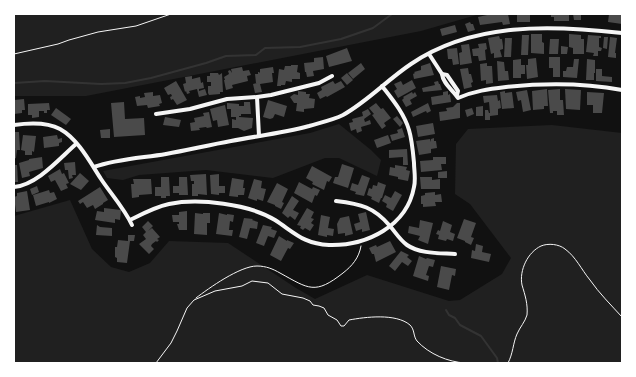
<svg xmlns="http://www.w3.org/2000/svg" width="636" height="377" viewBox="0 0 636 377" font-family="Barlow,sans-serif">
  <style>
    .green { fill: #202020 }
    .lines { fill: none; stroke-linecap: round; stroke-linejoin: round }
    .stream { stroke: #333; stroke-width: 2 }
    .building { fill: #4a4a4a }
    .path { stroke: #f5f5f5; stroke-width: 1 }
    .minor { stroke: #f5f5f5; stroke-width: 4 }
  </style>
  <rect width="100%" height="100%" fill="#111"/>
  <g class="green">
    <path d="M14 14H480L421 31 86 96H14Z"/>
    <path d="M339 124 371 150 381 160 377 176 339 158H325L273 178 206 170 139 175 123 180 107 178 103 171 310 133Z"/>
    <path d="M552 125 622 133V363H14V216L70 200 92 249 111 267 129 272 150 263 169 241 228 243 296 288 315 299 367 275 449 301 460 300 502 274 511 258 470 204 455 194 456 144 468 129Z"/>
  </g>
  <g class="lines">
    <g class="stream">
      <path d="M14 83 45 81 101 84 125 83 151 78 206 63 226 56 256 55 265 48 300 47 341 39 373 28 392 14"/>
      <path d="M446 310 449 315 455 318 460 325 481 336 497 358 498 363"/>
    </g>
  </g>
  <g class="building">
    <path d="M486 14H508L510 24 503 25 502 22 480 25 478 17 487 15Z"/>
    <rect x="517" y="14" width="13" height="8"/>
    <path d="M551 14H569V21H554V17H551Z"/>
    <path d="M573 14H581V20H574Z"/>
    <path d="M609 14H622V24L608 22Z"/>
    <path d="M470 22 471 24H473L475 30 468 32 465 24Z"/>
    <path d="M455 25 457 32 442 36 440 29Z"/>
    <path d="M531 34H542V42L544 43V54L531 53Z"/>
    <path d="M569 34 581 35V39H584V54H573V48L569 47Z"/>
    <path d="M522 35H529L528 55H521Z"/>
    <path d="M588 35 601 36V38H599V47L602 48 601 51H598V56H593L594 53 586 52Z"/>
    <path d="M499 36 500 39H502L503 46V49L500 50 502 57 494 58V53L491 54 488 38Z"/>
    <path d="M604 37H608L607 49 603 48Z"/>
    <path d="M610 37 617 38 615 53H616V58L608 57Z"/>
    <path d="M505 38H512L511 57H504Z"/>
    <path d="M550 39H559L558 54H549Z"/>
    <path d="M486 43 487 49 485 50 486 60 479 61 478 56H473L472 49 479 48 478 44Z"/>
    <path d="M469 44 472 63 460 65 459 53 462 52 461 45Z"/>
    <path d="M561 46 568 47 567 54H561Z"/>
    <path d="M347 48 352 61 329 67 326 56Z"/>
    <path d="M457 48 459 64 453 65 452 59H448L447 49Z"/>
    <path d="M323 57 324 69 313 71 314 76 307 77 306 72H305L304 63 314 62V58Z"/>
    <path d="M549 57H560V77H553V68H549Z"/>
    <path d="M536 58 538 77 527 79 526 65H528V59Z"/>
    <path d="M521 59V65H525V74H521V78H513V60Z"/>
    <path d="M574 59H579L577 78 563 77V71H566L567 67H573Z"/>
    <path d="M587 59 595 60V73H594V80H586Z"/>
    <path d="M497 61 504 62 505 71H508L509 80 498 81Z"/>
    <path d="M361 63 365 69 353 79 348 73Z"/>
    <path d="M430 63 434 75 414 79 413 74 415 73 414 72 421 70V66Z"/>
    <path d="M487 63V66H492L493 83 486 84V80L481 81 480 64Z"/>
    <path d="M291 65H298L297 72 300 73V79H292V82L286 81 285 85H281V86H277L279 69 284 70 285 66H291Z"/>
    <path d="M242 67 243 71 249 70 251 75 247 76 248 81 232 85 233 88 226 90 224 80H225L224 77 229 74 228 71 230 70 232 73 231 69Z"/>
    <path d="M273 67 274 73H272L273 82 260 84 262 92 255 93 253 84 257 83H256L255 74H258V72H259L260 73V69Z"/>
    <path d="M468 68 469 74H471L473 82 471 83 472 87 464 89 460 69Z"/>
    <path d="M596 69H602V76L612 77V82L596 81Z"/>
    <path d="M210 73H218L219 75 222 73 223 92H220V94L209 95 208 93V86H211V82H207V76H210Z"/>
    <path d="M347 73 353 80 347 85 341 78Z"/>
    <path d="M192 76V79L200 77 201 83 203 82 204 88 199 89V91L205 89 207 95 199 97 197 89 189 91 190 93 187 94 186 91 185 92 183 84 186 83 185 77Z"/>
    <path d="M412 80 416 88 398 98 394 91 397 89 394 84 401 81 403 85Z"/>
    <path d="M176 81 187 100 177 105 173 99 171 100 170 97 172 96 171 94 168 95 164 88Z"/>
    <path d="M333 81 335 84 341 81 345 87 327 97 326 96 320 99 317 93 322 90 321 87Z"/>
    <path d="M438 81 439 84H440L442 90 423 92 422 88 435 85 434 82Z"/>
    <path d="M547 89 548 106H544V109L533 110 532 91Z"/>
    <path d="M560 89V100H563L564 115H557V111H553V113H550L548 90Z"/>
    <path d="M565 89 581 90 580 110 566 109Z"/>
    <path d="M527 90 531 110 523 112 521 100 518 101 516 92Z"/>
    <path d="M298 91 306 92V94H310L309 98 315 99 314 108 304 109V112L296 111 297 103H294L290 97 294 94 298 95Z"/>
    <path d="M448 91V95L450 94 451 102 432 105 431 97 443 95V92Z"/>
    <path d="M505 91V93L512 92 514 108 502 109 500 92Z"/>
    <path d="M153 92V96L160 95 162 103 159 104 160 106 148 108 147 105 137 106 135 97 140 96V98L145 97 144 93Z"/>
    <path d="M412 92 413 94 415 92 417 96 410 100 412 104 406 107 402 100 404 98 403 97Z"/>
    <path d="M587 92 604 93 602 113H593V105H587Z"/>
    <path d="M497 95 498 101 500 100 501 108 498 109V115L490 116V120H485V110H488L489 113H490L489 102 484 103 483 96Z"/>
    <path d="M24 99 25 110H22V113L14 114V100Z"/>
    <path d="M268 100 287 106 284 117 275 114 273 118 270 119 263 117Z"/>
    <path d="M124 102 125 119 144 118 145 135 114 137 111 103Z"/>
    <path d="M244 102H250L251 114H241V116H239V117L253 118 252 128 244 131 238 128H232V119L236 120V117H231V109H227V103L239 104V106H244Z"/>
    <path d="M49 103 50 110H47V113H44V111H39V117L32 118V115H28V104Z"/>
    <path d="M376 103 381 109 383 108 391 118 384 123 386 126 382 129 372 115 374 114 369 108Z"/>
    <path d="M428 103 431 111 427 113 426 111 413 117 411 112Z"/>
    <path d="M457 103H460V118L440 121 439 112 447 111 446 108 453 107Z"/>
    <path d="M225 105 229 125 218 127 217 120 213 121 210 109Z"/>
    <path d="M483 106V116H476V107Z"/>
    <path d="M56 108 71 119 66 125 51 115Z"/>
    <path d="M472 108 474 114 467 117 465 110Z"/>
    <path d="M368 109 371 114 364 119 365 122 370 120 371 124 361 127 362 131 357 133 356 129 351 131 349 123 353 122 352 119 363 116 362 112Z"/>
    <path d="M209 112 212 127 207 128 206 127 199 128 200 130 191 131 190 123 195 122 194 118 204 116 203 113Z"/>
    <path d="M397 116 403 123 400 127 393 119Z"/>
    <path d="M165 117 181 120 179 127 163 125Z"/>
    <path d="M433 123 435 134 418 137 416 126Z"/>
    <path d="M402 128 405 137 392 141 390 135 398 133 397 130Z"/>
    <path d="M110 129V138H101L100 130Z"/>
    <path d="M14 132H19L20 150H17L16 158 14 159Z"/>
    <path d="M23 135 36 136 34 152 32 151V155H25V151L21 150Z"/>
    <path d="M57 135 58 139 62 138V142L59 143V146L44 148 43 137Z"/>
    <path d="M388 135 391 143 377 148 374 140Z"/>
    <path d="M434 138V141H436L437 148 431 149V153L419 155 416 141 430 139 431 142V139Z"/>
    <path d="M407 149 408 165H403V157L389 158V150Z"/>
    <path d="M42 157 43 168 29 172 30 176 22 178 19 163 29 160V159Z"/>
    <path d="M433 157H446V164H441L442 170 421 172 420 161 433 160Z"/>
    <path d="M75 162 76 175H72L73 178 69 179 68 170H65L64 163Z"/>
    <path d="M342 164 354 168 348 188 333 183 335 177H338Z"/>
    <path d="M14 165H17L18 182H14Z"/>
    <path d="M395 165 407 167 406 170 410 171 408 181 398 179V177L389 175 390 167 395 168Z"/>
    <path d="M312 166 332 177 329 182 327 181 324 190 312 184 313 182 306 178Z"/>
    <path d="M60 169 62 174 64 173 69 183 66 184 68 188 61 191 55 180 51 182 48 176Z"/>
    <path d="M447 171V178H438V172Z"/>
    <path d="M80 173 89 181 81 190 70 184Z"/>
    <path d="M206 174 207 195 198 194V196H192V184H194V181H191L190 175Z"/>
    <path d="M219 174V186H225V193H219V195L211 194 210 175Z"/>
    <path d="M362 175 370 178 364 196 355 194 356 192 350 190 352 183 358 185Z"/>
    <path d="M161 177H169L170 196H166V198H161V196H155V187H161Z"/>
    <path d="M179 177H187L188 195H179V193H173V186H179Z"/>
    <path d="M420 177H432V180L440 179V189H421Z"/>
    <path d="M232 178 244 180 243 188H245L244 195H238V197L229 196Z"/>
    <path d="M133 179H151L152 194 139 195V197L132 198 131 184H134Z"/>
    <path d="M254 179 262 181 261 188 266 189 263 201 257 199V201L248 198Z"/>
    <path d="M299 182 312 189 313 187 320 190 317 196 315 195 312 203 294 193Z"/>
    <path d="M378 182 386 185 382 198H381L379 203 371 199 372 197 367 195 369 188 372 189 373 185 377 186Z"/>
    <path d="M277 183 288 189 282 202 284 203 281 209 275 206V205L267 202Z"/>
    <path d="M37 186 39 192 32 195 30 189Z"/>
    <path d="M100 187 108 200 103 203V204L95 209 93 205 87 208 83 202 80 204 78 201Z"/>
    <path d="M49 190 50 193 54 192 57 199 49 203V202L36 206 33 195Z"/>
    <path d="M27 191 30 210 16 212 14 197 17 196V193Z"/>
    <path d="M395 191 402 195 393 211 386 207 387 204 382 201 385 195 391 198Z"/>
    <path d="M435 192V195L441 194 442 202H435L436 206 423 207V204H421V196L425 195V193Z"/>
    <path d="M292 196 299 201 293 210 299 213 295 220 290 216 288 218 282 213Z"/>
    <path d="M104 208 121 210 120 220 115 219V223L95 220 97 211 104 212Z"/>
    <path d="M307 208 314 212 311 218 314 219 311 223 314 225 310 231 305 228 303 230 300 228 301 226 297 225Z"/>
    <path d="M187 211V230H179L177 224H179V222H173L172 215H179V212Z"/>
    <path d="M366 212 370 230 362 232V229L356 231 354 224 360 222 358 214Z"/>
    <path d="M195 213 203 214V213H210V223H207V235L194 234Z"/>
    <path d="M219 213 227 215V214L234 215 233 222 230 221 229 230H233L232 236 216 234Z"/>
    <path d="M321 215 330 217 328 228 334 229 333 236 327 235V237L318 235Z"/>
    <path d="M349 216 353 234 345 236V233L338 234 337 224 340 218Z"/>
    <path d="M244 218 253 219 252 220 258 222 257 229 250 228 247 239 239 237Z"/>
    <path d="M464 219 476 223 471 237 474 238 471 245 465 242V241L457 238Z"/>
    <path d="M420 220 433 223 428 244 418 240 420 236 408 233 409 226 419 228Z"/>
    <path d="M148 221 153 226 148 231 152 228 160 237 157 239 159 240 157 242 156 241 152 244 151 246 154 249 149 254 139 244 146 239 143 235 146 232 142 227Z"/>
    <path d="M443 221 452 225 450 232 455 234 453 241 447 239 446 241 438 239 439 235 436 234 438 230 440 231Z"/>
    <path d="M97 225 100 227 112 228V236L96 235Z"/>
    <path d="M263 225 272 227 271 229 277 231 274 238 268 236 264 246 256 243Z"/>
    <path d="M128 235H135L134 241H130L127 263 117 262V258L115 257V247H117L118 240 128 241Z"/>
    <path d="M279 236 287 241V240L294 243 290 249 288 248 281 261 270 255Z"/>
    <path d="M390 241 396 252 376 262 374 254H372L369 248 376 245 377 247Z"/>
    <path d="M476 244 483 246 482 252 491 254 489 262 471 258 472 250 475 251Z"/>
    <path d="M401 251 409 255 407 257 412 261 408 266 402 262 395 271 389 266Z"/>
    <path d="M419 256 426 259 427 258 435 260 433 267 429 266 426 275 429 276 428 281 413 276Z"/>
    <path d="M441 266 456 269 455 276 452 275 449 290 437 287Z"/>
  </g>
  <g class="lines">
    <g class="path">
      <path d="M14 54 58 44 69 40 98 32 136 26 171 14"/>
      <path d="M196 298C209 288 240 266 257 266 266 266 273 269 280 273 309 289 315 295 343 273 352 266 359 258 361 246"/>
      <path d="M156 363 171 343 177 331 187 308 194 300 215 291 242 286 252 281 268 283 282 294 303 298 310 301 313 305 319 306 324 308 328 315 337 320 341 326H344L349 320C365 317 396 313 410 325 415 330 413 336 417 341 429 354 448 362 465 363"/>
      <path d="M508 363C513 354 513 343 517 334 520 327 525 322 527 315 528 304 525 295 522 285 519 270 528 252 541 246 548 243 559 244 565 249 576 257 581 269 590 280 599 293 611 305 622 317"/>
    </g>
    <g class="minor">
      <path d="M429 54 442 74C443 84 453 90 458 98 474 91 489 89 506 87 545 83 584 83 622 90"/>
      <path d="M442 74 447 75 458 91 457 95"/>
      <path d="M257 97 259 136"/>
      <path d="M156 114 190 109 227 99 257 97 271 95 319 83 332 76"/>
      <path d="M14 125C28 123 47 122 60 129 78 139 90 162 101 179 111 194 124 208 132 225"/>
      <path d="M94 167C117 159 142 158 166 154 188 150 209 145 231 141 257 136 283 133 309 126 319 123 333 120 343 115 368 101 387 80 411 64 473 22 551 25 622 33"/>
      <path d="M14 187C37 185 59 159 76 144"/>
      <path d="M336 201C361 204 374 207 390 226 396 233 400 240 407 245 420 254 440 253 455 254"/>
      <path d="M130 220C142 214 155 207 169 204 199 198 249 204 275 220 295 233 304 244 329 245 367 246 407 226 414 187 416 179 414 170 414 163 413 152 412 140 409 130 404 113 392 99 382 86"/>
    </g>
  </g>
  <rect width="636" height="377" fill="none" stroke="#ffffff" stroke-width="30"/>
</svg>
